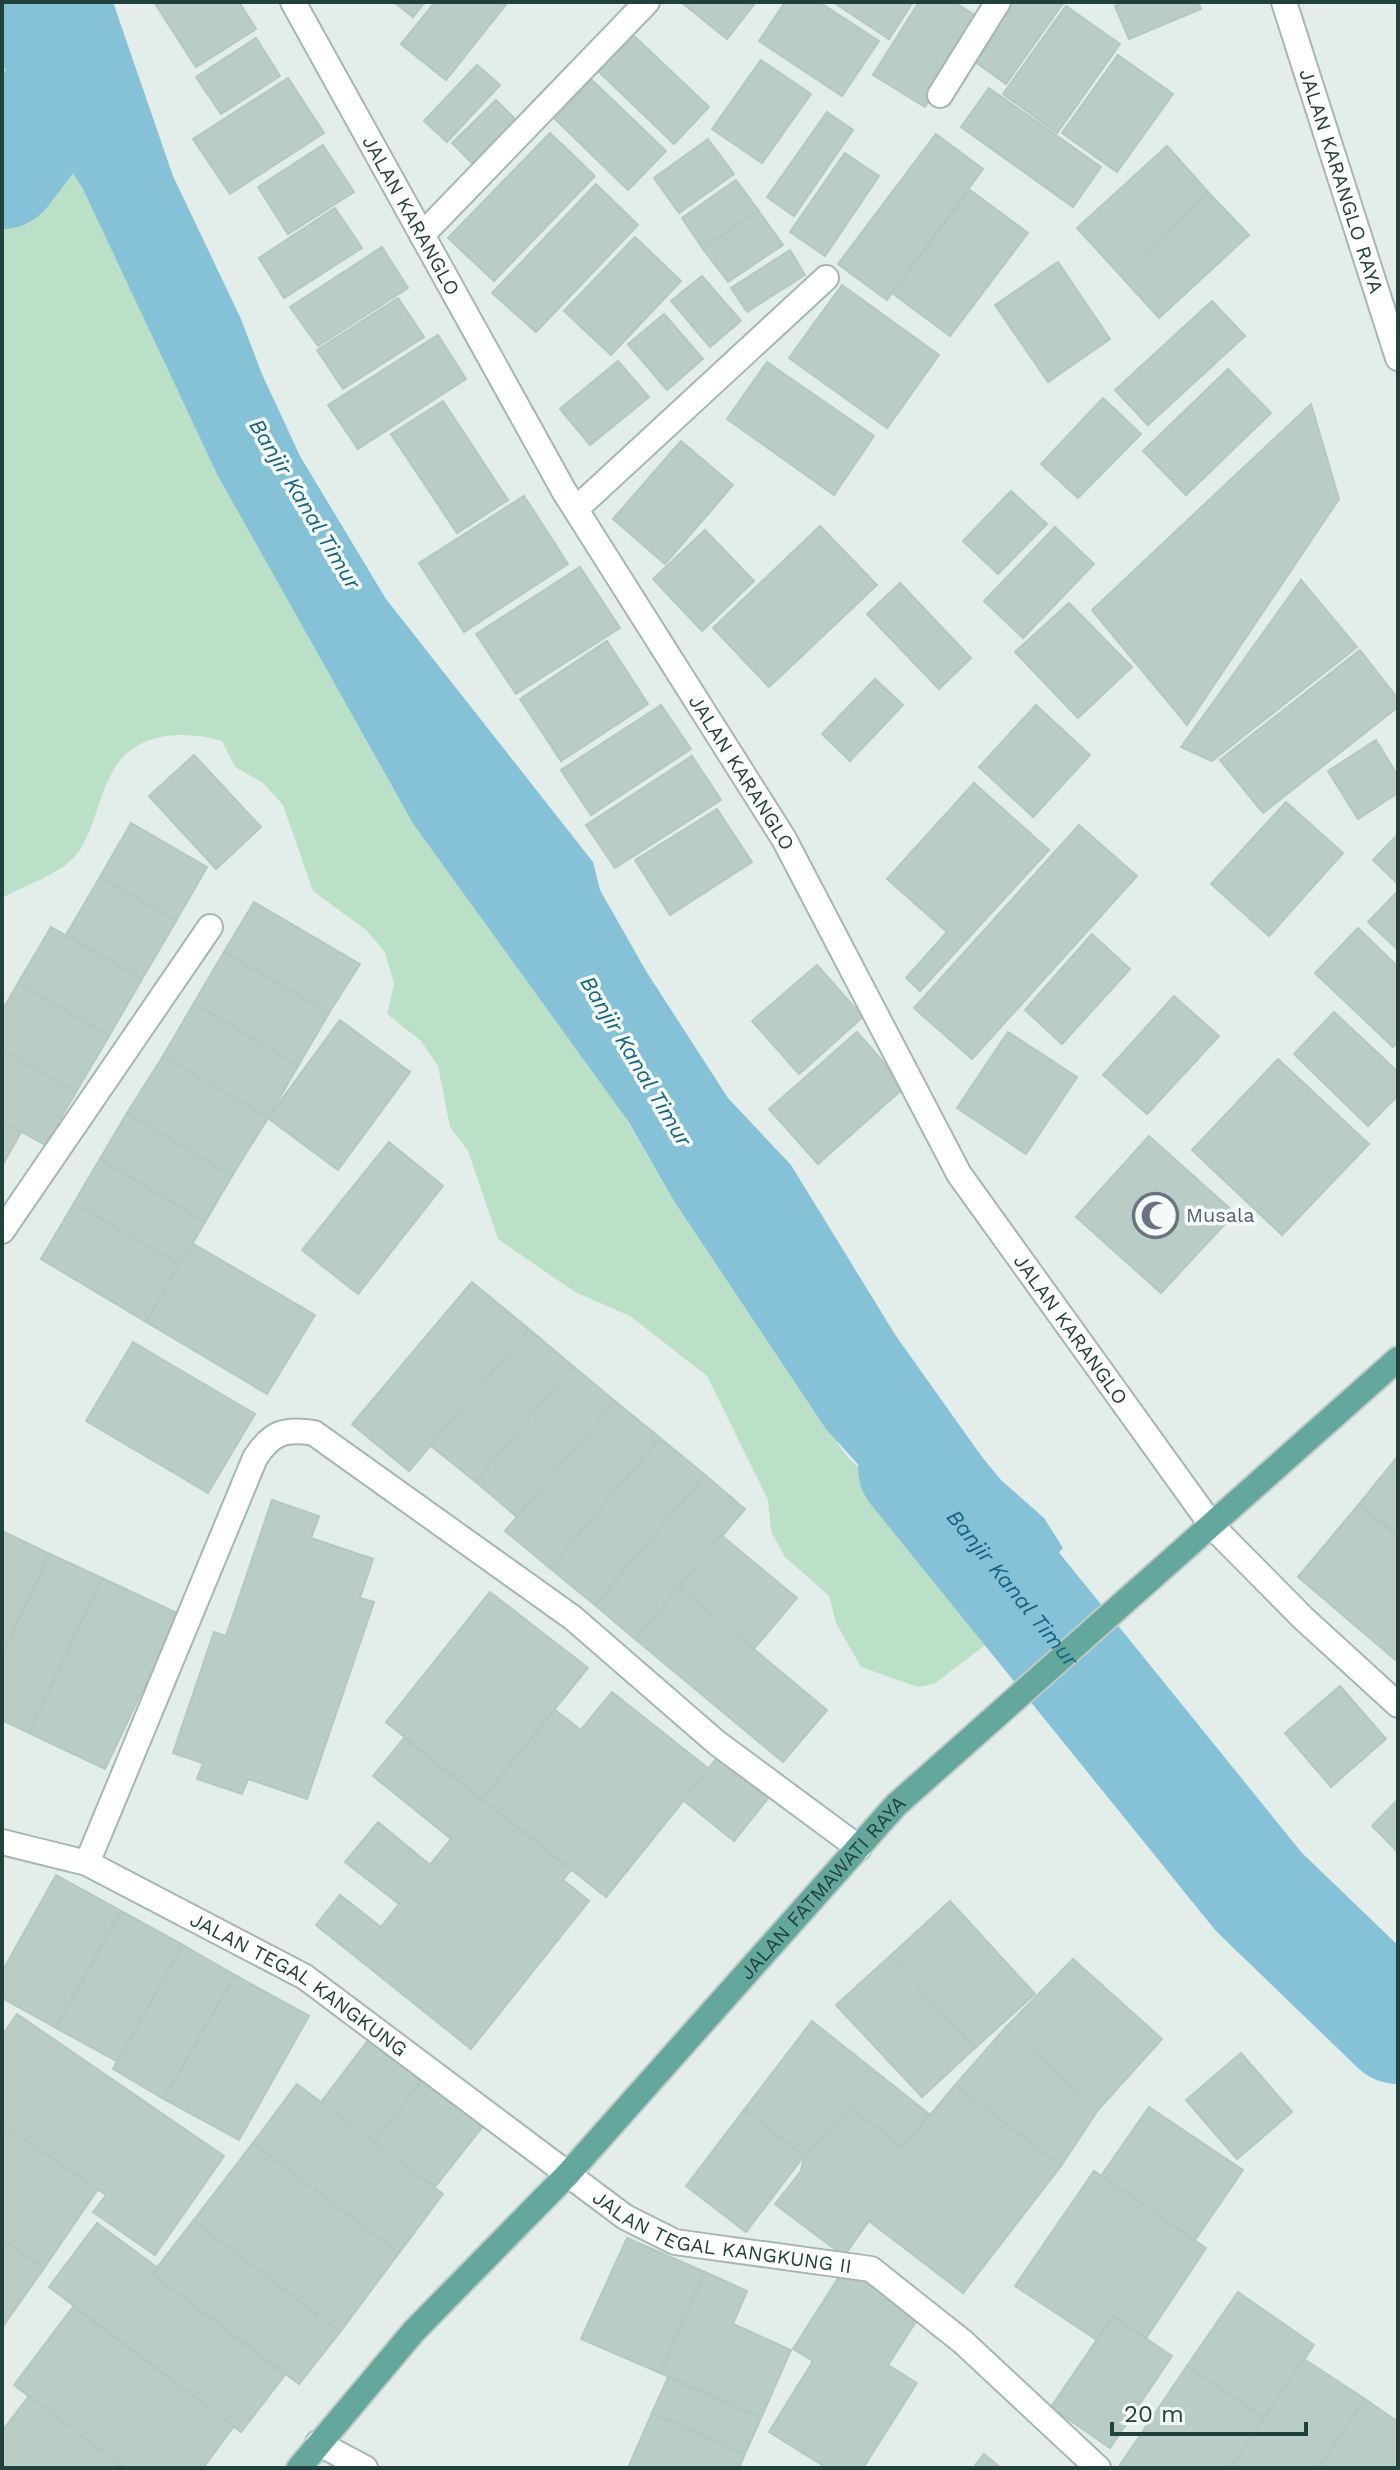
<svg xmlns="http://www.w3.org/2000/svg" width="1400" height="2470" viewBox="0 0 1400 2470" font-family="'Work Sans',sans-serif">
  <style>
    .green { fill: #bae1c8 }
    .water { fill: #86c2d7 }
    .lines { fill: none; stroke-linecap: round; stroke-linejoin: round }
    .river { stroke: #86c2d7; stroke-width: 116 }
    .building { fill: #baccc6; stroke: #b4c8c2; stroke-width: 2 }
    .minor-casing { stroke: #a5b7b2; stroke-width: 28 }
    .major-casing { stroke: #c1cac8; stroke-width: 28 }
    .minor { stroke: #fff; stroke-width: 24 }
    .major { stroke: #63a79d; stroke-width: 24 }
    .labels { text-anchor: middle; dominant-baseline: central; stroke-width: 7; stroke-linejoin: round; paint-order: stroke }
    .street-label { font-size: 20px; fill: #21413c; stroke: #f4faf7 }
    .worship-label { font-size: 20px; fill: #5b616d; stroke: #f4faf7; text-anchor: start }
    .water-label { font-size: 22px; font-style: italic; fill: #156482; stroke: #f4faf7 }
  </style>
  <rect width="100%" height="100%" fill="#e3eeea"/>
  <path class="green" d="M2 64 83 189 674 1201 845 1454 931 1542 974 1592 1003 1609 1001 1633 934 1684 918 1687 861 1667 836 1623 829 1596 785 1557 771 1531 768 1500 707 1376 630 1316 575 1292 498 1239 468 1151 450 1127 438 1066 421 1041 387 1014 394 984 385 952 366 930 313 891 283 805 263 783 235 767 222 741C184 730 135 731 113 771 99 795 95 826 80 850 64 874 26 884 2 898Z"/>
  <path class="water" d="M2 2H113L173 176 241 319 262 374 300 456 386 599 593 862 600 890 646 971 728 1098 791 1165 896 1336 982 1457 1001 1480 1044 1518 1063 1548 1003 1609 974 1592 826 1429 674 1201 628 1121 414 825 218 476 83 189 2 64Z"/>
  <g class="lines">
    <g class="river">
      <path d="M2 171 62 92"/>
      <path id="s1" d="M916 1468 1259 1892 1398 2026"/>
    </g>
  </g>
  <g class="building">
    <path d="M154 2H239L256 29 196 67Z"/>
    <path d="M394 2H425L413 17Z"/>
    <path d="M435 2H508L446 80 401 44Z"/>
    <path d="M681 2H756L727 39Z"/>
    <path d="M785 2H819L879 41 842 96 759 41Z"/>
    <path d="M833 2H913L889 39Z"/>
    <path d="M919 2H954L981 19 925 107 873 75Z"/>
    <path d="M1006 2H1064L1006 84 967 56Z"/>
    <path d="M1125 2H1198L1201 9 1129 39 1115 6Z"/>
    <path d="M1066 6 1120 44 1057 133 1003 94Z"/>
    <path d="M632 34 709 107 674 144 597 70Z"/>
    <path d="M256 38 280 76 221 114 196 77Z"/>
    <path d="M1118 55 1173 94 1117 172 1062 133Z"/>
    <path d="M761 60 811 94 762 163 712 129Z"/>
    <path d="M477 65 500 85 447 142 424 121Z"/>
    <path d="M288 78 324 133 230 194 193 139Z"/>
    <path d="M592 80 666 151 628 190 555 119Z"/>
    <path d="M989 88 1101 167 1073 207 961 127Z"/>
    <path d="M496 100 521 125 477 168 452 143Z"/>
    <path d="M827 112 853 130 794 216 767 197Z"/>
    <path d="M550 133 595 176 494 281 448 238Z"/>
    <path d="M936 134 983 169 887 300 838 264Z"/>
    <path d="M708 139 734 174 679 213 654 178Z"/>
    <path d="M323 145 354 192 288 234 258 187Z"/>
    <path d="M1167 146 1209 193 1120 275 1077 228Z"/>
    <path d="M845 153 879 176 825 256 790 232Z"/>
    <path d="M736 180 758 210 703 249 682 218Z"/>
    <path d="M596 184 638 225 536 332 492 293Z"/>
    <path d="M970 190 1028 233 950 336 892 293Z"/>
    <path d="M1209 193 1249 235 1159 318 1120 275Z"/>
    <path d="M335 208 362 248 284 298 259 258Z"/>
    <path d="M758 210 783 245 728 282 703 249Z"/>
    <path d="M635 237 681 281 611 355 564 311Z"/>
    <path d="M382 247 408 288 318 346 290 307Z"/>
    <path d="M790 250 805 275 747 312 731 288Z"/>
    <path d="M1058 262 1110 339 1048 382 995 305Z"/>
    <path d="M702 276 741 321 710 347 671 301Z"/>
    <path d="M842 285 939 355 887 428 789 358Z"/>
    <path d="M398 298 424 337 343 389 317 350Z"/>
    <path d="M1212 301 1245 336 1148 425 1115 390Z"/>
    <path d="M664 314 703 359 667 390 628 344Z"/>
    <path d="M438 335 466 379 358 449 328 405Z"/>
    <path d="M618 361 649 397 590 445 560 409Z"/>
    <path d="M767 362 874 436 834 495 727 419Z"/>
    <path d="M1228 369 1271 413 1186 495 1143 451Z"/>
    <path d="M1103 398 1141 434 1078 498 1041 464Z"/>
    <path d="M443 401 508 500 457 533 391 434Z"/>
    <path d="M1311 404 1339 499 1187 725 1092 610Z"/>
    <path d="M681 441 733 485 665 564 613 519Z"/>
    <path d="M1011 491 1047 524 998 574 963 541Z"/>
    <path d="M524 496 568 564 464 632 419 563Z"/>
    <path d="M820 526 877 585 769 687 713 628Z"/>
    <path d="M1055 527 1094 564 1023 638 984 601Z"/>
    <path d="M705 530 754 581 702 631 653 579Z"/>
    <path d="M580 567 620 628 516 694 476 634Z"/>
    <path d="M1301 580 1357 647 1212 761 1181 747Z"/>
    <path d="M900 583 971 658 939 689 867 614Z"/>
    <path d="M1069 603 1132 667 1078 718 1015 652Z"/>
    <path d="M607 641 648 704 561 761 520 699Z"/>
    <path d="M1360 650 1398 699V707L1263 813 1220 760Z"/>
    <path d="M875 679 903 705 850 761 822 734Z"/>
    <path d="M661 705 691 749 591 815 561 770Z"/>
    <path d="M1036 705 1090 755 1033 817 979 767Z"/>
    <path d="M1376 740 1398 776V793L1358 819 1328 771Z"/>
    <path d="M194 755 261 827 216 869 149 796Z"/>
    <path d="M692 756 721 800 615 868 586 825Z"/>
    <path d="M974 783 1049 850 920 991 906 978 947 932 887 879Z"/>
    <path d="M1286 802 1343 853 1269 936 1211 884Z"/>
    <path d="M717 809 752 862 670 915 635 860Z"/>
    <path d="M131 823 207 867 176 921 100 877Z"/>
    <path d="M1079 825 1137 876 972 1059 914 1008Z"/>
    <path d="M1398 834V884L1373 860Z"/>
    <path d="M100 877 176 921 142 979 66 935Z"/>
    <path d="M1396 893 1398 895V950L1368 922Z"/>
    <path d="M254 902 360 964 329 1013 224 952Z"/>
    <path d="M51 927 142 979 109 1036 18 983Z"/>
    <path d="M1358 928 1398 967V1041L1393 1047 1315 973Z"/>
    <path d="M1092 934 1130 969 1062 1044 1025 1010Z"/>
    <path d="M224 952 329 1013 298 1066 194 1003Z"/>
    <path d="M817 965 863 1017 799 1074 752 1021Z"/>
    <path d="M18 983 109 1036 76 1092 2 1050V1011Z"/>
    <path d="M1174 996 1219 1036 1147 1114 1103 1075Z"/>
    <path d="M194 1003 298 1066 268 1118 163 1056Z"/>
    <path d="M1334 1012 1398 1072V1095L1368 1126 1294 1054Z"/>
    <path d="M340 1020 410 1072 338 1170 268 1118Z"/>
    <path d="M857 1032 905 1087 818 1164 769 1109Z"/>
    <path d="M1008 1032 1077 1077 1026 1154 957 1108Z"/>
    <path d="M2 1050 76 1092 45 1145 2 1121Z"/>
    <path d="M163 1056 268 1118 232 1176 127 1113Z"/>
    <path d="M1278 1059 1369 1144 1282 1235 1192 1150Z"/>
    <path d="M127 1113 232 1176 205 1222 100 1159Z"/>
    <path d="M2 1121 21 1132 2 1166Z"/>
    <path d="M1149 1136 1235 1213 1161 1293 1076 1217Z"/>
    <path d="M389 1142 443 1186 358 1294 302 1250Z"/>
    <path d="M100 1159 205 1222 180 1265 74 1203Z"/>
    <path d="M74 1203 180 1265 146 1322 41 1259Z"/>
    <path d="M192 1243 315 1315 267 1394 146 1322Z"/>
    <path d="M472 1282 529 1329 409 1471 352 1424Z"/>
    <path d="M529 1329 573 1366 476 1482 430 1445Z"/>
    <path d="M133 1342 255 1414 208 1493 86 1421Z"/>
    <path d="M573 1366 615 1401 517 1517 476 1482Z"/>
    <path d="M615 1401 660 1438 550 1568 505 1531Z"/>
    <path d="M660 1438 705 1475 595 1605 550 1568Z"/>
    <path d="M1398 1456V1535L1359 1504Z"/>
    <path d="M705 1475 745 1509 635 1639 595 1605Z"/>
    <path d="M272 1500 319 1516 311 1538 373 1559 360 1598 374 1602 307 1799 248 1779 242 1794 197 1779 203 1763 173 1753 214 1632 226 1636Z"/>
    <path d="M1359 1504 1398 1537V1662L1298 1577Z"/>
    <path d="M2 1531 50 1554 2 1655Z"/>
    <path d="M721 1535 797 1598 753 1650 679 1587Z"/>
    <path d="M50 1554 102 1578 29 1733 2 1720V1655Z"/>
    <path d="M102 1578 179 1614 105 1769 29 1733Z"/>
    <path d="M679 1587 827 1710 783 1762 635 1639Z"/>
    <path d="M490 1592 588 1668 482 1799 386 1722Z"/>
    <path d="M1340 1686 1386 1739 1331 1787 1285 1733Z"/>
    <path d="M612 1692 709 1769 606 1897 482 1799 555 1710 581 1730Z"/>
    <path d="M404 1738 571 1870 563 1880 589 1901 471 2049 316 1925 340 1895 381 1927 399 1904 345 1862 378 1822 430 1865 451 1839 373 1776Z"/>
    <path d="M719 1755 770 1796 734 1841 683 1800Z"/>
    <path d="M1398 1799V1852L1372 1826Z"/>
    <path d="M56 1875 121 1911 56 2028 2 1998V1972Z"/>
    <path d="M950 1901 1035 1994 975 2048 890 1956Z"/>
    <path d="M121 1911 183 1945 118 2062 56 2028Z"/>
    <path d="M183 1945 235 1975 164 2099 113 2069Z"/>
    <path d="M890 1956 975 2048 922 2097 836 2005Z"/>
    <path d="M1073 1959 1162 2039 1098 2110 1006 2027Z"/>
    <path d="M235 1975 309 2016 239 2140 164 2099Z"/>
    <path d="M17 2014 224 2156 155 2255 93 2212 106 2195 2 2124V2036Z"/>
    <path d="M812 2021 929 2114 903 2148 850 2107 804 2156 744 2110Z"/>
    <path d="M1006 2027 1098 2110 1061 2166 955 2085Z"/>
    <path d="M373 2034 427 2074 374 2143 321 2102Z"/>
    <path d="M1241 2053 1292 2112 1237 2159 1186 2100Z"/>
    <path d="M427 2074 488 2120 435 2187 374 2143Z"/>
    <path d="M297 2084 443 2194 399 2253 253 2143Z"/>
    <path d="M955 2085 1061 2166 963 2293 869 2221 844 2256 775 2204 801 2171 804 2156 850 2107 903 2148Z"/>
    <path d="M1149 2107 1243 2170 1195 2240 1101 2176Z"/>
    <path d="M744 2110 804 2156 746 2232 686 2186Z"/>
    <path d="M2 2124 98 2189 44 2268 2 2239Z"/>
    <path d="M253 2143 399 2253 340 2332 193 2221Z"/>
    <path d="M1094 2171 1206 2248 1146 2338 1113 2316 1097 2340 1015 2286Z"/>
    <path d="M193 2221 340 2332 299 2384 152 2274Z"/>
    <path d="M97 2223 158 2268 152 2274 285 2375 241 2432 49 2287Z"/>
    <path d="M627 2238 705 2272 660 2373 581 2339Z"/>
    <path d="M2 2239 44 2268 4 2325 2 2324Z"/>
    <path d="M844 2269 919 2317 888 2365 917 2383 863 2468H827L769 2432 813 2361 793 2349Z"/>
    <path d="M705 2272 747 2291 733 2324 791 2350 761 2418 660 2373Z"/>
    <path d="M1238 2292 1314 2345 1264 2418 1187 2366Z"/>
    <path d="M73 2307 234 2426 203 2468H124L14 2385Z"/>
    <path d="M1113 2316 1172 2356 1110 2448 1051 2407Z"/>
    <path d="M1304 2359 1365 2399 1318 2468H1230Z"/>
    <path d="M1187 2366 1264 2418 1230 2468H1125L1120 2465Z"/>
    <path d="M668 2377 761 2418 745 2454 652 2413Z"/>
    <path d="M29 2396 124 2468H2V2431Z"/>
    <path d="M1365 2399 1398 2422V2468H1318Z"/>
    <path d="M652 2413 745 2454 739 2468H628Z"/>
    <path d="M984 2454 1001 2468H973Z"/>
  </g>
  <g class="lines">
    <defs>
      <g id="minor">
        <path id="s2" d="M293 2 564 491 784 839 959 1174 1213 1527 1303 1618 1398 1705"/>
        <path id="s3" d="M1284 2 1398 358"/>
        <path d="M940 95 998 2"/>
        <path d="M422 235 647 2"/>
        <path d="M576 509 826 278"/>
        <path d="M2 1231 210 927"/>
        <path id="s4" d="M2 1842 87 1863 305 1977 625 2217 675 2242 871 2269 963 2342 1098 2468"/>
        <path d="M87 1863 255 1458C271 1433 284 1428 314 1433L573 1618 717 1743 859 1848"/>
        <path d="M318 2443 365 2468"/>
      </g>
      <g id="major">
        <path id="s5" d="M299 2468 414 2331 568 2174 896 1805 1398 1359"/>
      </g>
    </defs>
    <use href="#minor" class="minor-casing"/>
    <use href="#major" class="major-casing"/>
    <use href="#minor" class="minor"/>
    <use href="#major" class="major"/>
  </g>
  <defs>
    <symbol id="mosque-ring" viewBox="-11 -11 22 22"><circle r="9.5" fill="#f4faf7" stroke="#6b7280" stroke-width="1.5"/><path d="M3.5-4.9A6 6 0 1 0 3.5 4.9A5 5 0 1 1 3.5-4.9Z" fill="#6b7280"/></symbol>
  </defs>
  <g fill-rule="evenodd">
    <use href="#mosque-ring" x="1130" y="1190" width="51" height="51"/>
  </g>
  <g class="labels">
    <g class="street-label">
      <text stroke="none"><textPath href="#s3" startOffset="188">JALAN KARANGLO RAYA</textPath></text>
      <text stroke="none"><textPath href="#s2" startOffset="244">JALAN KARANGLO</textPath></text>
      <text stroke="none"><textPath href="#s2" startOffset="892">JALAN KARANGLO</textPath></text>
      <text stroke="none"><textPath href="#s2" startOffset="1540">JALAN KARANGLO</textPath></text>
      <text stroke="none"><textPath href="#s5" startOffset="782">JALAN FATMAWATI RAYA</textPath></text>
      <text stroke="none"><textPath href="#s4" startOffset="332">JALAN TEGAL KANGKUNG</textPath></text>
      <text stroke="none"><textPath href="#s4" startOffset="832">JALAN TEGAL KANGKUNG II</textPath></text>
    </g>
    <g class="worship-label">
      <text x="1186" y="1215">Musala</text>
    </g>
    <g class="water-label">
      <text transform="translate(305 504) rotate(59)">Banjir Kanal Timur</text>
      <text transform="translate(636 1061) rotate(59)">Banjir Kanal Timur</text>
      <text stroke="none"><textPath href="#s1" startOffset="154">Banjir Kanal Timur</textPath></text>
    </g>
  </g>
  <rect width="1400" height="2470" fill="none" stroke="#21413c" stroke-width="8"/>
  <path d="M1112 2422v12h194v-12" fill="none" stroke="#21413c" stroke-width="4"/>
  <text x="1124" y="2422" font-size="24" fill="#21413c" stroke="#f4faf7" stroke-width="6" paint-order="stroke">20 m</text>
</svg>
